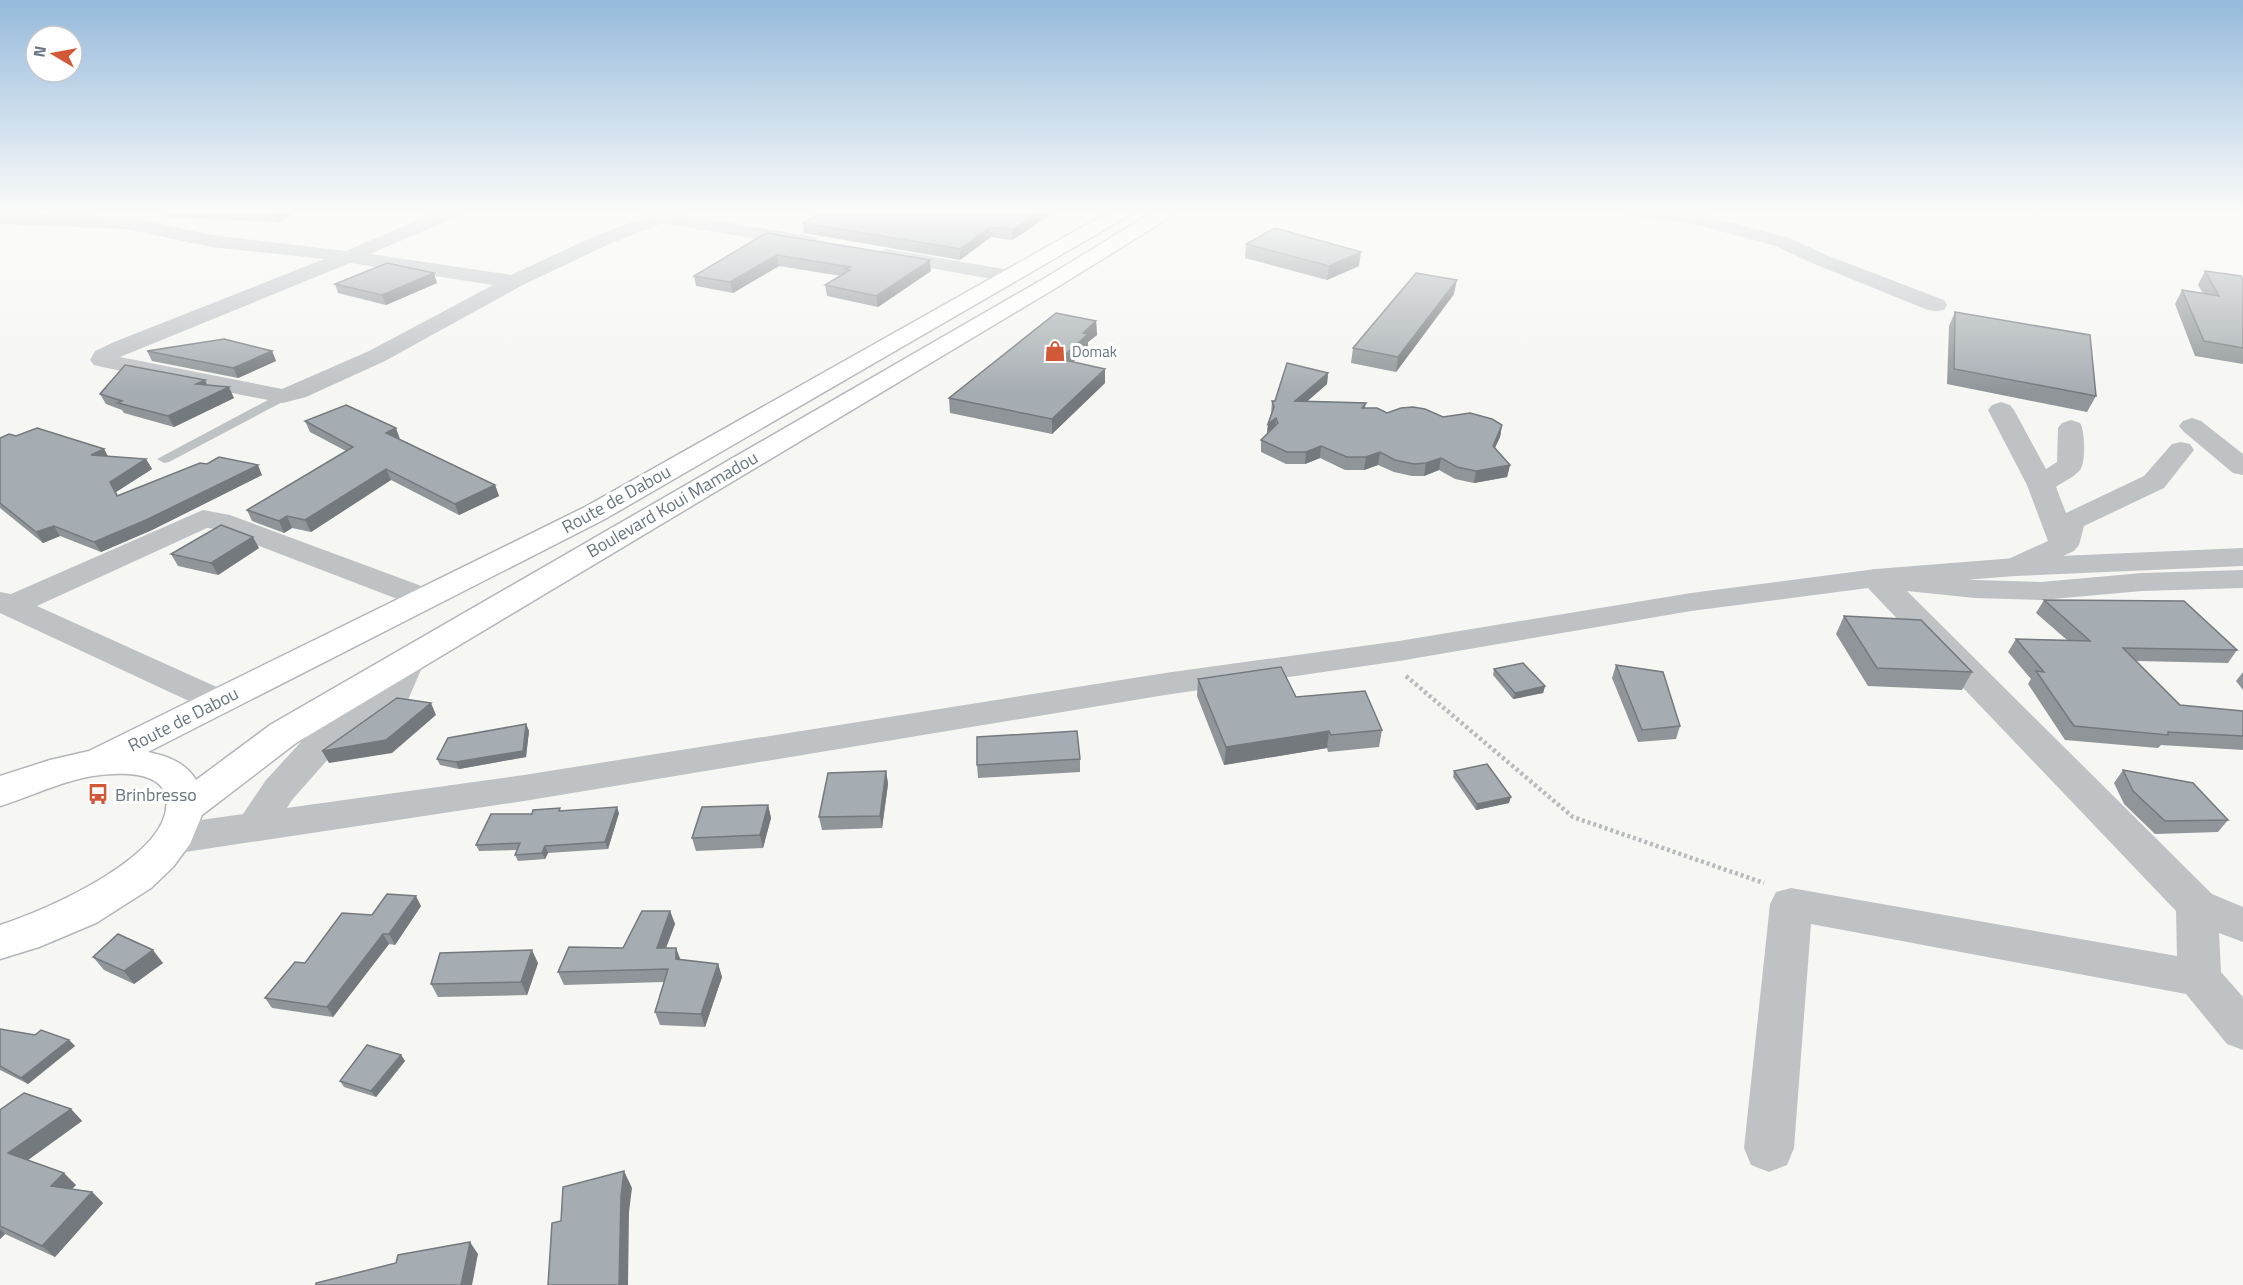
<svg xmlns="http://www.w3.org/2000/svg" width="2243" height="1285" viewBox="0 0 2243 1285" font-family="'Titillium Web',sans-serif">
  <style>
    .lines { fill: none; stroke-linecap: round; stroke-linejoin: round }
    .primary-casing { stroke: #b2b6b9; stroke-width: 3 }
    .path { stroke: #b8bbbd; stroke-width: 4.5; stroke-dasharray: 3 3; stroke-linecap: butt }
    .service { fill: #bec2c5; fill-rule: evenodd }
    .minor { fill: #bec2c5; fill-rule: evenodd }
    .tertiary { fill: #bec2c5; fill-rule: evenodd }
    .primary { fill: #fff; fill-rule: evenodd }
    .wall { fill: #8f9599 }
    .shaded-wall { fill: #74797d }
    .building { fill: #a6adb2; stroke: #74797d; stroke-width: 1.5 }
    .labels { text-anchor: middle; dominant-baseline: central; stroke-width: 6; stroke-linejoin: round; paint-order: stroke }
    .far-poi-label { font-size: 15px; fill: #687681; stroke: #fff; text-anchor: start }
    .street-label { font-size: 18px; fill: #687681; stroke: #fff }
    .poi-label { font-size: 18px; fill: #687681; stroke: #fff; text-anchor: start }
  </style>
  <rect width="100%" height="100%" fill="#f6f6f3"/>
  <g class="lines">
    <defs>
      <path id="primary" d="M1109 212H1131L1128 216 605 519 148 752C167 756 185 762 196 780L270 725 1045 278 1153 212H1175L1172 216 1059 286 296 743 202 815 190 844 173 867 151 888 96 923 39 947 0 959V925C42 912 182 853 165 794 160 775 130 773 114 774 72 775 39 794 0 806V776L50 760 89 751 585 507Z"/>
    </defs>
    <use href="#primary" class="primary-casing"/>
    <path class="path" d="M1406 676 1573 817 1764 883"/>
    <path class="service" d="M283 392 290 396 288 399 169 462 164 463 157 459Z"/>
    <g class="minor">
      <path d="M0 212 126 217 212 235 346 251 436 212H461L458 216 370 254 511 275 595 236 643 218 641 215 643 212H683L681 215 809 236 816 238 819 242 816 246 809 248 663 223 609 244 521 286 385 361 306 397 283 403 102 367 94 365 90 360 95 351 114 342 324 259 212 247 126 229 0 224ZM350 263 493 285 369 351 282 389 120 357Z"/>
      <path d="M1628 212H1711L1709 217 1790 238 1826 255 1944 300 1947 305 1944 310 1936 311 1928 310 1812 263 1776 246 1698 225 1637 217 1631 216Z"/>
      <path d="M887 249 1009 270 1016 272 1019 276 1016 280 1009 282 880 259 877 255 880 251Z"/>
      <path d="M2001 402 2010 405 2014 410 2046 469 2057 462 2058 428 2062 423 2071 420 2080 423C2085 430 2086 463 2080 470 2074 477 2063 482 2056 487L2066 513 2144 476 2172 444 2181 442 2190 444 2194 450 2164 488 2084 526 2079 545 2074 551 2026 573 2015 576 2004 573 2000 567 2004 561 2048 541 2027 485 1988 410 1992 405Z"/>
      <path d="M2192 418 2201 421 2243 454V475L2233 473 2183 431 2179 426 2183 421Z"/>
      <path d="M203 510 230 515 435 591 440 598 435 605 424 607 413 605 215 529 207 528 37 606 230 693 236 701 230 709 218 712 206 709 0 613V592L11 594Z"/>
      <path d="M1876 569 1975 580 2041 582 2142 573 2243 570V588L2142 591 2041 600 1975 598 1907 591 2212 894 2243 907V942L2219 933 2221 972 2243 997V1050L2227 1044 2186 994 1811 924 1794 1148 1787 1165 1769 1172 1751 1165 1744 1148 1770 904 1776 892 1791 888 2177 956 2176 911 1865 585 1861 578 1865 571Z"/>
      <path d="M409 648 421 651 426 658 408 700 337 749 292 800 269 836 255 840 241 836 235 826 266 780 311 731 381 686 397 651Z"/>
    </g>
    <path class="tertiary" d="M2243 548V566L2015 576 1876 587 1691 611 1399 661 1165 695 524 801 172 854 158 849 152 839 158 829 172 824 524 775 1165 673 1399 641 1691 593 1876 569 2015 558Z"/>
    <use href="#primary" class="primary"/>
  </g>
  <g class="wall">
    <path d="M166 212H298L278 222 168 217Z"/>
    <path d="M1052 214 1012 240 991 237 960 260 804 233 803 223Z"/>
    <path d="M766 233 931 271 878 307 827 296 825 285 841 276 779 266 733 293 696 286 694 276Z"/>
    <path d="M1246 244 1359 266 1327 280 1245 258Z"/>
    <path d="M2205 271 2243 280V364L2195 356 2175 304 2182 290 2203 293 2198 285Z"/>
    <path d="M437 283 386 305 338 293 335 284Z"/>
    <path d="M1454 294 1396 372 1351 363 1353 348Z"/>
    <path d="M1955 312 2096 396 2087 412 1947 384 1949 326Z"/>
    <path d="M1096 321 1097 335 1088 342V348L1073 362 1105 383 1052 434 950 413 949 398Z"/>
    <path d="M147 351H272L276 361 238 378 152 361Z"/>
    <path d="M1328 373 1327 384 1307 401 1366 403 1365 408 1387 413 1443 417 1502 425 1500 437 1495 448 1510 465 1507 477 1474 483 1455 479 1439 470 1424 476H1412L1394 472 1378 465 1364 470H1345L1320 458 1305 464H1286L1261 452V440L1267 434 1268 424 1271 414 1272 401H1275Z"/>
    <path d="M207 385 234 398 174 427 124 413 122 410 106 404 100 394Z"/>
    <path d="M305 421 400 439 495 485 499 496 459 515 391 480 311 532 292 528 284 533 252 521 247 510 346 451 310 432Z"/>
    <path d="M16 436 104 449 108 456 146 459 152 469 116 492 118 496 262 475 152 530 101 552 60 536 43 543 0 508V438Z"/>
    <path d="M259 548 218 575 178 566 171 554Z"/>
    <path d="M2044 600 2237 650 2228 663 2136 661 2180 705 2243 711V750L2161 745 2158 748 2065 740 2028 684 2031 679 2008 652 2016 639 2067 640 2036 613Z"/>
    <path d="M1844 616 1972 672 1962 690 1868 686 1836 634Z"/>
    <path d="M1616 665 1680 726 1676 739 1638 742 1612 678Z"/>
    <path d="M1494 669 1545 686 1543 693 1513 699 1493 675Z"/>
    <path d="M2243 672V690L2236 681Z"/>
    <path d="M1198 679 1296 697 1382 730 1379 747 1328 752 1327 748 1224 765 1197 696Z"/>
    <path d="M526 724 529 731 526 757 459 769 440 765 437 759Z"/>
    <path d="M1080 759V772L978 778 977 765Z"/>
    <path d="M2123 770 2228 820 2218 832 2155 834 2124 804 2114 783Z"/>
    <path d="M886 771 888 784 882 828 822 830 819 817Z"/>
    <path d="M1454 771 1509 803 1476 810 1453 777Z"/>
    <path d="M768 805 771 818 763 848 696 851 692 838Z"/>
    <path d="M561 811 619 813 608 849 548 853 545 859 518 861 515 855 517 850 479 851 476 845 532 814Z"/>
    <path d="M421 906 395 945 389 944 333 1017 272 1008 265 998 305 963 372 915Z"/>
    <path d="M670 911 675 924 666 948H676L680 960 718 964 722 977 705 1027 660 1025 655 1012 664 982 564 985 558 972 623 948Z"/>
    <path d="M93 957 163 963 134 984 104 970Z"/>
    <path d="M538 963 527 995 438 997 431 984Z"/>
    <path d="M0 1029 69 1040 75 1046 28 1084 0 1070Z"/>
    <path d="M401 1055 405 1061 376 1097 344 1087 340 1081Z"/>
    <path d="M71 1109 82 1121 28 1160 76 1185 72 1189 92 1192 103 1203 55 1257 5 1234 0 1239V1110Z"/>
  </g>
  <g class="shaded-wall">
    <path d="M277 212H298L278 222 274 214Z"/>
    <path d="M1039 212H1055L1012 240V230Z"/>
    <path d="M990 227 991 237 960 260V249Z"/>
    <path d="M1361 252 1359 266 1327 280 1329 266Z"/>
    <path d="M777 255 779 266 733 293 730 282Z"/>
    <path d="M930 260 931 271 878 307 876 296Z"/>
    <path d="M434 273 437 283 386 305 382 295Z"/>
    <path d="M1457 280 1454 294 1396 372 1398 357Z"/>
    <path d="M1096 321 1097 335 1088 342V348L1060 373V359L1083 333Z"/>
    <path d="M272 351 276 361 238 378 233 368Z"/>
    <path d="M1105 369V383L1052 434V419Z"/>
    <path d="M1328 373 1327 384 1294 413 1295 401Z"/>
    <path d="M205 380 210 391 196 384Z"/>
    <path d="M229 387 234 398 174 427 168 416Z"/>
    <path d="M1276 418 1275 429 1267 436 1268 424Z"/>
    <path d="M1502 425 1500 437 1490 458 1493 446Z"/>
    <path d="M396 428 400 439 386 433Z"/>
    <path d="M1321 446 1320 458 1305 464 1306 452Z"/>
    <path d="M104 449 109 459 91 455Z"/>
    <path d="M1380 452 1378 465 1364 470 1366 457Z"/>
    <path d="M1441 458 1439 470 1424 476 1426 463Z"/>
    <path d="M146 459 152 469 116 492 123 506 110 482Z"/>
    <path d="M258 465 262 475 152 530 101 552 94 542Z"/>
    <path d="M1510 465 1507 477 1474 483 1476 471Z"/>
    <path d="M386 469 391 480 311 532 305 520Z"/>
    <path d="M495 485 499 496 459 515 455 504Z"/>
    <path d="M287 516 292 528 284 533 279 521Z"/>
    <path d="M54 526 60 536 43 543 36 532Z"/>
    <path d="M253 537 259 548 218 575 211 563Z"/>
    <path d="M1545 686 1543 693 1513 699 1515 693Z"/>
    <path d="M431 703 436 715 392 753 329 763 322 751Z"/>
    <path d="M526 724 529 731 526 757 459 769 456 762Z"/>
    <path d="M1329 731 1327 748 1224 765 1226 747Z"/>
    <path d="M886 771 888 784 882 828 880 816Z"/>
    <path d="M1511 797 1509 803 1476 810 1477 804Z"/>
    <path d="M768 805 771 818 763 848 760 835Z"/>
    <path d="M617 807 619 813 608 849 605 842Z"/>
    <path d="M545 846 548 853 545 859 542 853Z"/>
    <path d="M416 896 421 906 395 945 389 934Z"/>
    <path d="M670 911 675 924 661 961 657 948Z"/>
    <path d="M383 934 389 944 333 1017 327 1007Z"/>
    <path d="M676 948 681 961 676 959Z"/>
    <path d="M153 950 163 963 134 984 124 971Z"/>
    <path d="M532 950 538 963 527 995 521 982Z"/>
    <path d="M718 964 722 977 705 1027 701 1014Z"/>
    <path d="M69 1040 75 1046 28 1084 21 1078Z"/>
    <path d="M401 1055 405 1061 376 1097 371 1091Z"/>
    <path d="M71 1109 82 1121 21 1165 8 1153Z"/>
    <path d="M624 1171 632 1188 629 1212 628 1285H619L621 1196Z"/>
    <path d="M64 1173 76 1185 63 1198 51 1186Z"/>
    <path d="M92 1192 103 1203 55 1257 42 1246Z"/>
    <path d="M0 1229 5 1234 0 1239Z"/>
    <path d="M470 1242 478 1254 472 1285H461Z"/>
  </g>
  <g class="building">
    <path d="M242 212H277L274 214Z"/>
    <path d="M822 212H1039L1012 230 990 227 960 249 803 223Z"/>
    <path d="M1275 228 1361 252 1329 266 1246 244Z"/>
    <path d="M766 233 930 260 876 296 825 285 850 270 845 269 850 267 777 255 730 282 694 276Z"/>
    <path d="M387 263 434 273 382 295 335 284Z"/>
    <path d="M2205 271 2241 276 2243 280V348L2204 341 2182 290 2219 296Z"/>
    <path d="M1416 273 1457 280 1398 357 1353 348Z"/>
    <path d="M1955 312 2090 335 2096 396 1954 369Z"/>
    <path d="M1056 313 1096 321 1083 333 1088 334 1060 359 1105 369 1052 419 949 398Z"/>
    <path d="M224 339 272 351 233 368 147 351Z"/>
    <path d="M1287 363 1328 373 1295 401 1366 403 1362 408H1377L1387 413 1401 408 1413 407 1425 409 1443 417 1470 413 1492 419 1502 425 1493 446 1510 465 1476 471 1457 467 1441 458 1426 463 1414 464 1395 460 1380 452 1366 457H1347L1321 446 1306 452H1287L1261 440 1278 423 1276 418 1268 424 1274 407 1272 401H1275Z"/>
    <path d="M125 365 205 380 196 384 229 387 168 416 118 403 122 401 100 394Z"/>
    <path d="M346 405 396 428 386 433 495 485 455 504 386 469 305 520 287 516 279 521 247 510 353 447 305 421Z"/>
    <path d="M37 428 104 449 91 455 146 459 110 482 117 496 200 463 207 464 219 457 258 465 146 520 94 542 54 526 36 532 0 503V438L9 434 16 436Z"/>
    <path d="M221 525 253 537 211 563 171 554Z"/>
    <path d="M2044 600 2184 601 2237 650 2123 648 2180 705 2243 711V736L2168 732V735L2074 726 2036 671 2044 672 2016 639 2090 641Z"/>
    <path d="M1844 616 1921 620 1972 672 1877 668Z"/>
    <path d="M1523 663 1545 686 1515 693 1494 669Z"/>
    <path d="M1616 665 1663 672 1680 726 1642 730Z"/>
    <path d="M1281 667 1296 697 1365 691 1382 730 1331 735 1329 731 1226 747 1198 679Z"/>
    <path d="M397 698 431 703 386 740 322 751Z"/>
    <path d="M526 724 523 751 456 762 437 759 448 738Z"/>
    <path d="M1077 731 1080 759 977 765V737Z"/>
    <path d="M1487 764 1511 797 1477 804 1454 771Z"/>
    <path d="M2123 770 2193 783 2228 820 2165 821 2133 791Z"/>
    <path d="M886 771 880 816 819 817 828 773Z"/>
    <path d="M768 805 760 835 692 838 702 807Z"/>
    <path d="M617 807 605 842 545 846 542 853 515 855 520 843 476 845 491 814H532L533 810 560 808 559 811Z"/>
    <path d="M387 894 416 896 389 934H383L327 1007 265 998 295 962 305 963 342 913 372 915Z"/>
    <path d="M642 911H670L657 948H676V959L718 964 701 1014 655 1012 668 969 558 972 569 947 623 948Z"/>
    <path d="M118 934 153 950 124 971 93 957Z"/>
    <path d="M532 950 521 982 431 984 440 953Z"/>
    <path d="M0 1029 35 1035 41 1030 69 1040 21 1078 0 1066Z"/>
    <path d="M367 1045 401 1055 371 1091 340 1081Z"/>
    <path d="M24 1093 71 1109 8 1153 64 1173 51 1186 92 1192 42 1246 0 1226V1110Z"/>
    <path d="M624 1171 621 1196 619 1285H548L552 1223 561 1221 563 1187Z"/>
    <path d="M470 1242 461 1285H316V1283L396 1263 398 1255Z"/>
  </g>
  <linearGradient id="sky" x2="0" y2="1"><stop stop-color="#95badb"/><stop offset="0.54" stop-color="#fbfbfa"/><stop offset="1" stop-color="#fbfbfa" stop-opacity="0"/></linearGradient>
  <rect width="2243" height="392" fill="url(#sky)"/>
  <defs>
    <symbol id="shop-bare" viewBox="-9 -9 18 18"><path d="M-5-2.5h2.3a2.7 3.5 0 0 1 5.4 0H5L5.5 6h-11ZM-1.5-2.5h3a1.5 2.3 0 0 0-3 0Z" fill="#d25937" stroke="#fff" stroke-width="2.5" paint-order="stroke"/></symbol>
    <symbol id="bus-bare" viewBox="-9 -9 18 18"><path d="M-5-6H5V4H4V6H2V4H-2V6H-4V4H-5ZM-3.5-4V0h7V-4ZM-3.5 1.2v1.5H-2V1.2ZM2 1.2v1.5H3.5V1.2Z" fill="#d25937" stroke="#fff" stroke-width="2.5" paint-order="stroke"/></symbol>
  </defs>
  <g fill-rule="evenodd">
    <use href="#shop-bare" x="1040" y="336" width="30" height="30"/>
    <use href="#bus-bare" x="83" y="779" width="30" height="30"/>
  </g>
  <g class="labels">
    <g class="far-poi-label">
      <text x="1072" y="351">Domak</text>
    </g>
    <g class="street-label">
      <text transform="translate(616 499) rotate(-29)">Route de Dabou</text>
      <text transform="translate(672 504) rotate(-30)">Boulevard Koui Mamadou</text>
      <text transform="translate(183 719) rotate(-27)">Route de Dabou</text>
    </g>
    <g class="poi-label">
      <text x="115" y="794">Brinbresso</text>
    </g>
  </g>
  <g transform="translate(54 54) rotate(280)"><circle r="28" fill="#ffffff" stroke="#c3c8cd" stroke-width="1.5"/>
  <path d="M0-4.5L10 22L0 15L-10 22Z" fill="#d25937"/>
  <text y="-9" font-size="16" font-weight="bold" text-anchor="middle" fill="#687681">N</text>
  </g>
</svg>
